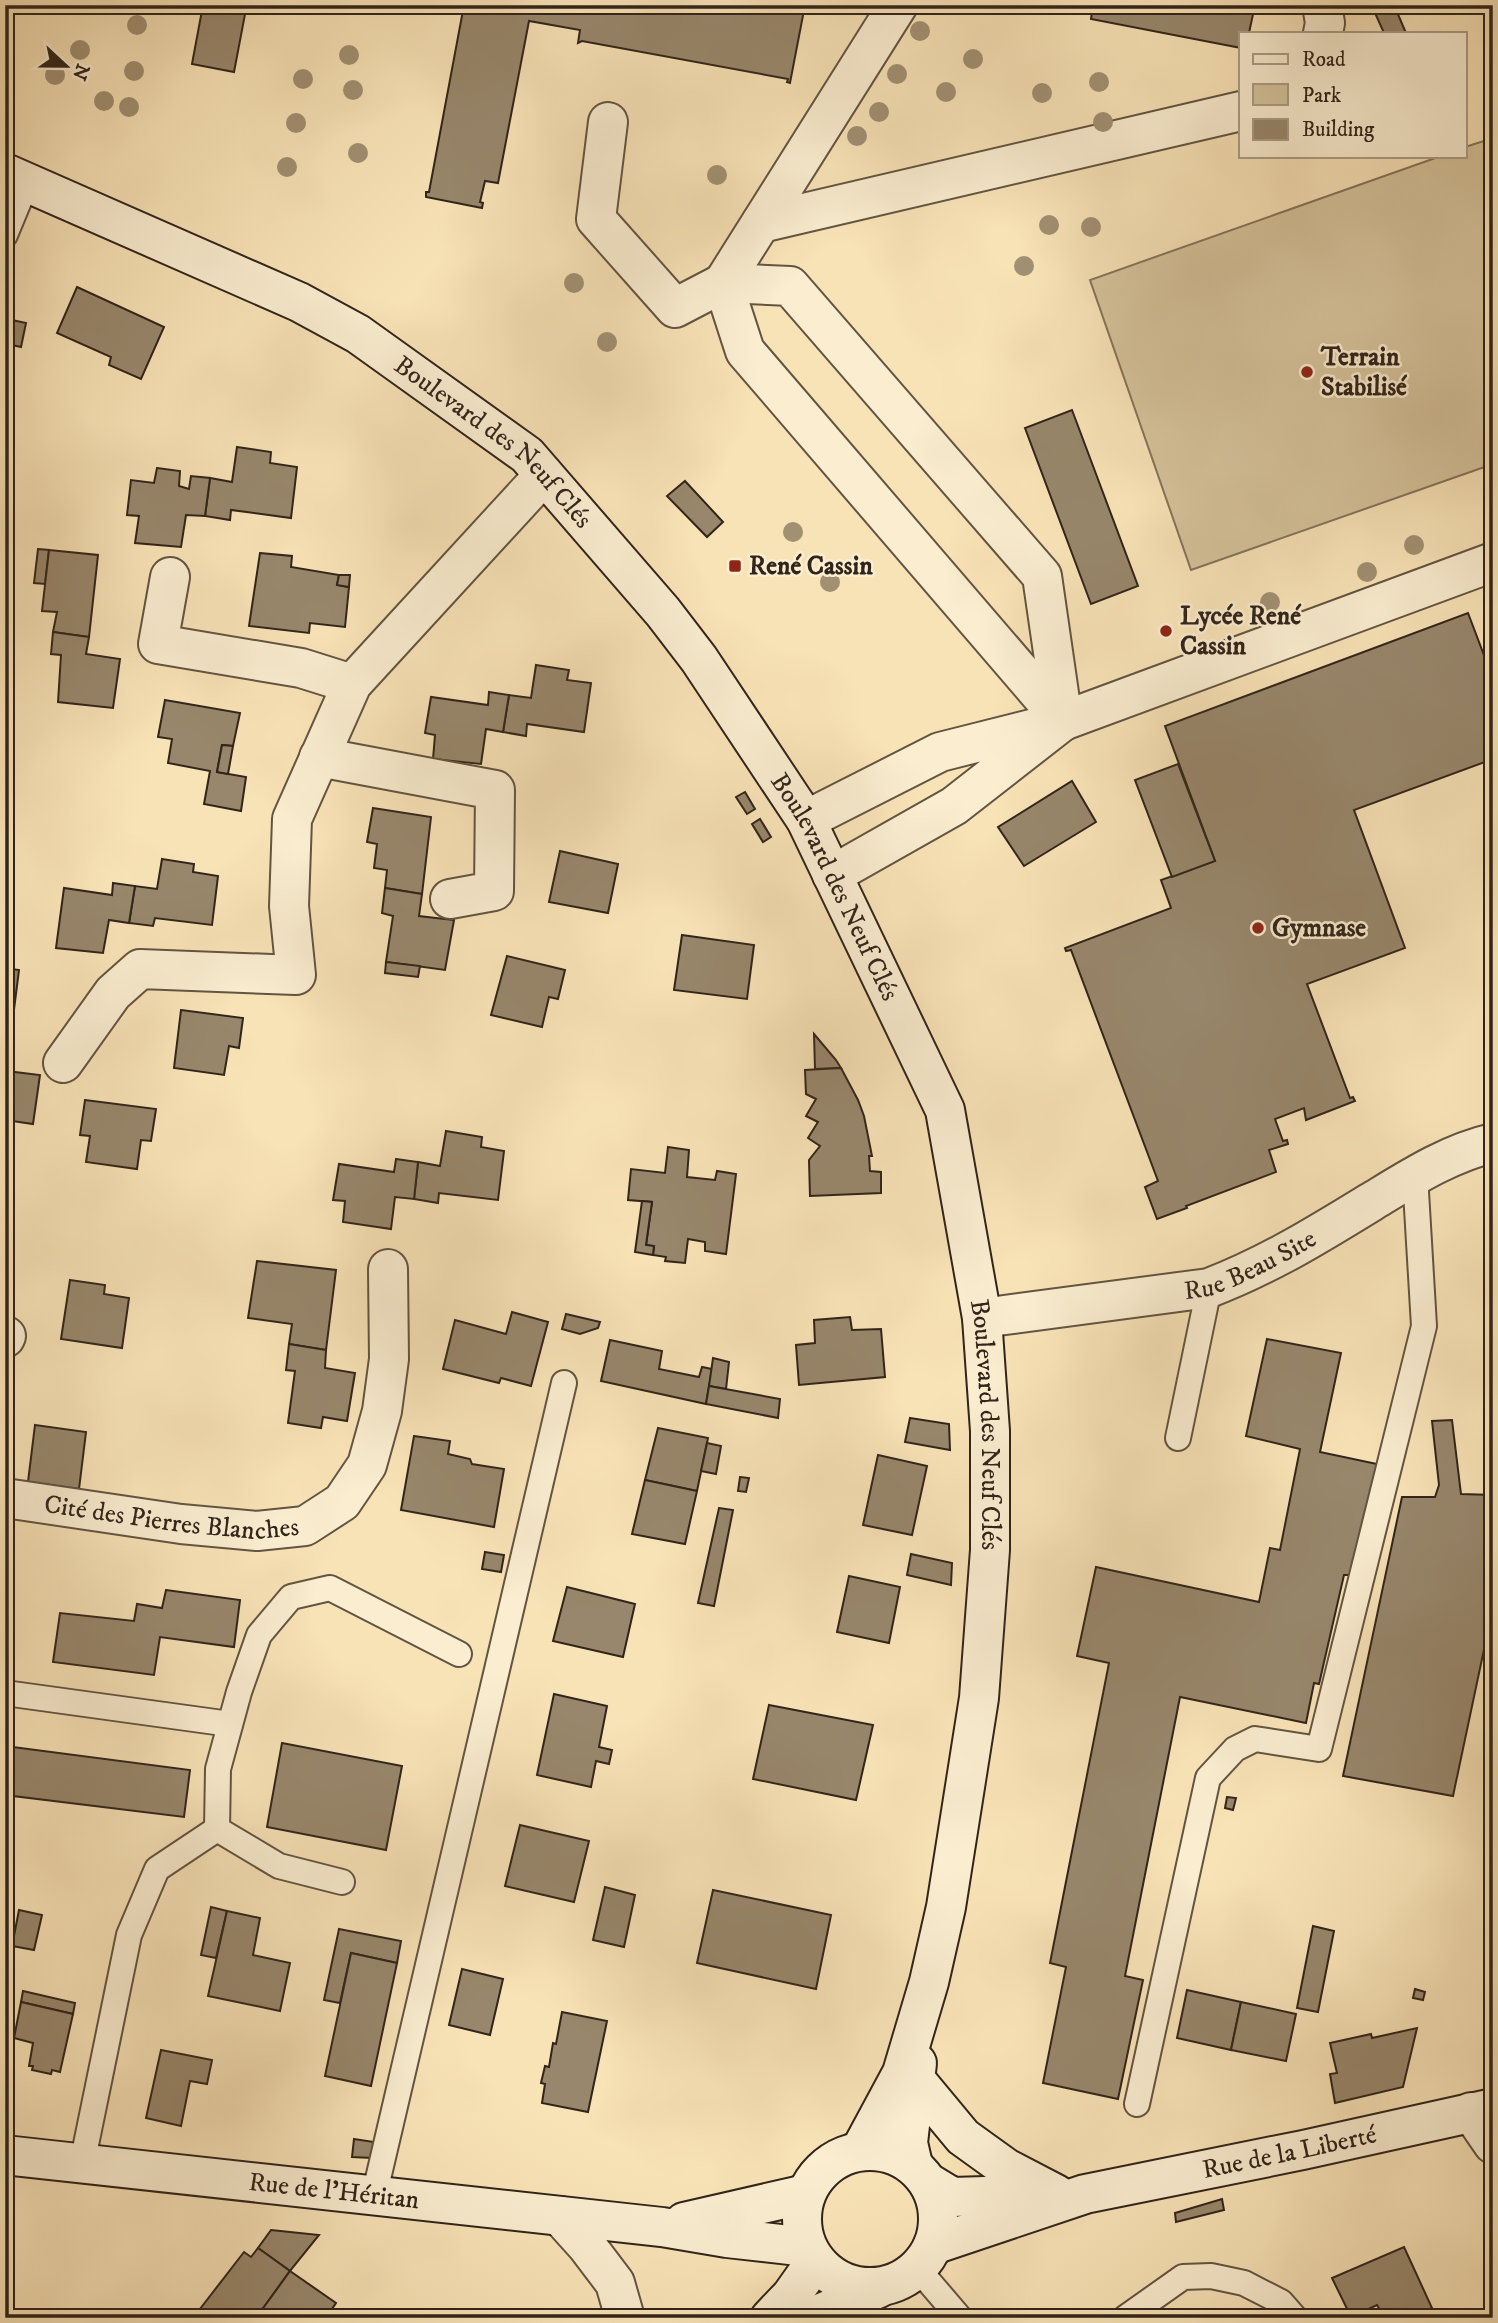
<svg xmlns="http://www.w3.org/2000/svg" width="1498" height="2323" viewBox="0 0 1498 2323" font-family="'IM FELL DW Pica',serif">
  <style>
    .green { fill: #d6c39c; stroke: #84745b; stroke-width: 2 }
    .building { fill: #98876c; stroke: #31241a; stroke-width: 2 }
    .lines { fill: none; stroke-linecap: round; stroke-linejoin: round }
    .lane-casing { stroke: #635441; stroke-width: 28 }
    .street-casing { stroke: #635441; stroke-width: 42 }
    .secondary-casing { stroke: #31241a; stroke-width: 42 }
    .lane { stroke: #faedd0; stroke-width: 24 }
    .street { stroke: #faedd0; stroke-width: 38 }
    .secondary { stroke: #faedd0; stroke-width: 38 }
    .tree { fill: #a19072 }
    .poi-dot { fill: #8f2418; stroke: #faedd0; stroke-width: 2.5 }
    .labels { text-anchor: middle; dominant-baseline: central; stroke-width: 5; stroke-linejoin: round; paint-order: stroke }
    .poi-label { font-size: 26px; font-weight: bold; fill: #31241a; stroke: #faedd0; text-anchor: start }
    .street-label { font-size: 26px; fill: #31241a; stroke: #faedd0 }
  </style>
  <rect width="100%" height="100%" fill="#f8e3b7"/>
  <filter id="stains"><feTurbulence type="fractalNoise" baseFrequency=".00286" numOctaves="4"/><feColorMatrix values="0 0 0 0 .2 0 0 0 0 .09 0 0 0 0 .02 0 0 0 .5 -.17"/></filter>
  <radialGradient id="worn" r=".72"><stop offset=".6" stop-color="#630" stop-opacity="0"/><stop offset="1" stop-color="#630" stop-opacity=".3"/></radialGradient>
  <path class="green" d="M1493 138V464L1191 570 1090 280 1441 156H1465V147Z"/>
  <g class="building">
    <path d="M203 5H243V8L246 9 234 72 192 64Z"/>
    <path d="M311 5H340L339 10Z"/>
    <path d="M464 5H805L790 83 787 82 788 79 582 41 578 43 580 30 529 21 498 183 485 181 480 202 483 203 482 208 426 197V192H429Z"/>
    <path d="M1093 5H1255L1249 33H1241V48L1091 19Z"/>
    <path d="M1394 5 1406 33H1384L1375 13Z"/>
    <path d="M77 287 164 327 141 379 109 365 111 357 57 333Z"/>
    <path d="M12 320 26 323 21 347 7 344Z"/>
    <path d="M1072 410 1138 586 1091 604 1025 428Z"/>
    <path d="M237 447 271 452 270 463 297 467 291 518 231 510 230 520 205 516 210 478 232 482Z"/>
    <path d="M157 468 180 471 179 486 189 489 191 476 210 478 205 516 186 515 181 547 135 543 139 516 127 515 131 480 154 483Z"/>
    <path d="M685 481 723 522 707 537 667 496Z"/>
    <path d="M38 549 49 550 45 584 34 583Z"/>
    <path d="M49 550 98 555 89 637 53 632 57 612 42 611Z"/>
    <path d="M260 553 292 556 291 567 339 575 337 585 349 587 345 627 310 623 309 633 249 626Z"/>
    <path d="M339 575H350L349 587 337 585Z"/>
    <path d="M1468 613 1493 679V759L1354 810 1405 948 1307 984 1350 1098 1353 1097 1355 1101 1306 1120 1304 1108 1275 1119 1283 1141 1287 1140 1288 1144 1269 1150 1276 1172 1186 1206 1187 1208 1157 1219 1145 1187 1158 1181 1071 950 1066 951 1065 948 1171 908 1161 880 1215 861 1165 726Z"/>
    <path d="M53 632 89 637 86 654 120 659 113 708 58 702 61 655 51 654Z"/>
    <path d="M536 665 569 670 567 680 591 683 584 732 527 724 526 736 503 732 509 695 531 698Z"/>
    <path d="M489 692 509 695 503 732 486 729 481 764 433 759 435 735 425 733 431 697 488 705Z"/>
    <path d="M165 700 240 713 233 746 222 745 217 772 246 777 241 811 204 804 210 771 168 763 172 739 158 737Z"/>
    <path d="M222 745 233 746 228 774 217 772Z"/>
    <path d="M1178 764 1215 861 1172 877 1135 780Z"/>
    <path d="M1072 781 1096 822 1024 866 998 827Z"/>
    <path d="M745 792 755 809 747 814 736 797Z"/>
    <path d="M373 808 431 817 422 894 385 888 387 870 374 868 377 844 367 842Z"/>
    <path d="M760 819 771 837 763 842 752 824Z"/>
    <path d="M560 851 618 864 608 913 549 902Z"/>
    <path d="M162 859 194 864 193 872 218 876 212 925 155 918 153 926 129 923 135 886 157 889Z"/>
    <path d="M113 883 135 886 129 923 109 920 103 953 56 948 64 888 112 895Z"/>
    <path d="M385 888 422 894 419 916 454 920 445 970 386 962 393 916 382 913Z"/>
    <path d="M682 935 754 945 747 999 674 990Z"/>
    <path d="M507 956 565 970 558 999 549 997 542 1027 491 1015Z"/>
    <path d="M386 962 420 966 418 977 385 973Z"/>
    <path d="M5 968 19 970 9 1049H5Z"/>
    <path d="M1493 990V1023L1488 991Z"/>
    <path d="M181 1010 243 1018 239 1048 229 1046 224 1075 174 1068Z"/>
    <path d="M814 1034 836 1060 841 1068 815 1069Z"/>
    <path d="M5 1049H9L7 1071 40 1075 33 1124 5 1120Z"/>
    <path d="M841 1068 858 1100 864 1116 872 1156H869L870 1171 881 1172V1193L810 1196 809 1160 820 1146 808 1138 818 1122 806 1116 816 1099 806 1094 805 1070Z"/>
    <path d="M85 1100 156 1109 151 1141 141 1140 137 1169 86 1162 90 1136 80 1135Z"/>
    <path d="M5 1120 12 1121 11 1134 5 1133Z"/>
    <path d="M446 1131 482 1137 481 1147 504 1151 498 1200 439 1193 438 1203 414 1199 418 1162 440 1166Z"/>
    <path d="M668 1147 689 1150 687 1177 715 1180 717 1171 736 1174 726 1254 705 1251V1242L688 1239 685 1263 665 1261 666 1257 653 1255 654 1246 646 1245 652 1202 628 1200 631 1169 665 1173Z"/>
    <path d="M396 1159 418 1162 414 1199 395 1197 391 1229 343 1222 345 1201 333 1200 339 1164 394 1172Z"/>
    <path d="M642 1201 652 1202 646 1245 654 1246 653 1255 635 1252Z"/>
    <path d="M257 1261 336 1270 326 1350 289 1344 292 1324 248 1318Z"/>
    <path d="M70 1280 105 1285 104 1294 129 1298 122 1348 61 1339Z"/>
    <path d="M512 1312 548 1322 531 1386 501 1378 499 1383 443 1369 455 1320 506 1334Z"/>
    <path d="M566 1314 600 1322 598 1328 580 1334 562 1329Z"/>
    <path d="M850 1317 852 1330 881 1329 885 1377 799 1385 796 1345 815 1343 814 1320Z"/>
    <path d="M1267 1339 1341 1353 1320 1452 1377 1464 1357 1566 1350 1575H1344L1319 1684 1314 1683 1306 1723 1180 1697 1125 1976 1143 1980 1118 2099 1043 2083 1066 1967 1050 1963 1109 1663 1077 1656 1096 1567 1259 1602 1270 1548 1280 1550 1300 1449 1246 1436Z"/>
    <path d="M610 1340 662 1351 659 1369 699 1377 702 1367 712 1369 706 1404 601 1381Z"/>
    <path d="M289 1344 326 1350 325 1368 355 1373 347 1421 323 1417 321 1428 288 1423 295 1371 286 1370Z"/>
    <path d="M713 1358 729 1362 726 1389 709 1386Z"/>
    <path d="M709 1386 780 1399 778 1418 706 1404Z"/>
    <path d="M910 1418 949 1424 950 1450 905 1442Z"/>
    <path d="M1452 1420 1461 1494 1493 1495V1607L1453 1796 1343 1776 1402 1497H1435L1439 1485 1432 1421Z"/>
    <path d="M35 1425 86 1432 79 1489 28 1482Z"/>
    <path d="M658 1428 708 1438 697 1491 645 1480Z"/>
    <path d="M414 1436 450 1441 448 1454 470 1459 472 1464 504 1469 494 1527 401 1510Z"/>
    <path d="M707 1443 721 1446 716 1474 701 1471Z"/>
    <path d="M878 1455 927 1466 912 1535 863 1525Z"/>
    <path d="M740 1477 749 1478 746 1492 738 1491Z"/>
    <path d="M645 1480 697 1491 685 1544 632 1534Z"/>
    <path d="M719 1508 733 1510 714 1606 698 1603Z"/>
    <path d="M485 1552 504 1555 501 1572 482 1569Z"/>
    <path d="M911 1554 952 1563 951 1585 907 1575Z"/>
    <path d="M849 1576 900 1587 889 1643 837 1632Z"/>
    <path d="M567 1587 635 1604 623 1657 553 1641Z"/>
    <path d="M166 1590 240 1600 234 1647 160 1637 154 1675 53 1662 60 1613 134 1621 137 1604 162 1608Z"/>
    <path d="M554 1694 607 1706 599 1747 612 1750 609 1764 596 1761 591 1787 537 1775Z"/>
    <path d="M769 1705 873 1725 856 1800 753 1779Z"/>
    <path d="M282 1743 402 1766 386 1850 267 1827Z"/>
    <path d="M5 1746 190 1770 184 1817 5 1795Z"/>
    <path d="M1227 1797 1236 1798 1233 1810 1225 1808Z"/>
    <path d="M520 1825 589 1841 574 1902 505 1886Z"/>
    <path d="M605 1887 635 1895 624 1947 593 1940Z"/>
    <path d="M713 1890 831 1915 816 1989 697 1963Z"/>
    <path d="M211 1907 227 1911 216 1958 201 1955Z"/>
    <path d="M19 1910 42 1915 34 1950 12 1946Z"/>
    <path d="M227 1911 260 1918 253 1955 290 1963 280 2011 208 1996Z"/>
    <path d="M1313 1926 1334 1931 1318 2012 1297 2008Z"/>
    <path d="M339 1929 401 1941 397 1963 351 1953 340 2003 324 2000Z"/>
    <path d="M351 1953 397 1963 371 2086 325 2076Z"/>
    <path d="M462 1969 503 1979 490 2035 449 2025Z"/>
    <path d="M1415 1989 1425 1992 1423 2000 1413 1998Z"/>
    <path d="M1187 1990 1241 2002 1231 2050 1177 2038Z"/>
    <path d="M23 1991 75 2003 73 2014 21 2002Z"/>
    <path d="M21 2002 73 2014 60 2072 52 2070 51 2074 32 2070 33 2066H29L33 2043 14 2038Z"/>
    <path d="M1241 2002 1296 2014 1286 2061 1231 2050Z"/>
    <path d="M562 2012 607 2021 588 2112 542 2103 545 2084 541 2083 545 2066 549 2067 553 2043 556 2044Z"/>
    <path d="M1417 2028 1403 2087 1335 2103 1330 2074 1337 2073 1330 2043 1371 2034 1372 2038Z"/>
    <path d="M161 2050 212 2060 207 2084 190 2081 181 2126 146 2118Z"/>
    <path d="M354 2139 374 2142 372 2158 352 2157Z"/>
    <path d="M1222 2199 1224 2210 1176 2222 1175 2213Z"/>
    <path d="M271 2230 319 2235 290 2271 258 2248Z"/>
    <path d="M1404 2247 1432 2308 1409 2318H1394L1383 2315 1377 2305 1351 2317 1332 2278Z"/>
    <path d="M258 2248 290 2271 256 2318H193L244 2252 251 2257Z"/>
    <path d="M290 2271 336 2303 326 2318H256Z"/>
  </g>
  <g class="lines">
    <defs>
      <g id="lane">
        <path d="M5 235 27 182"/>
        <path d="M1178 1438 1209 1288"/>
        <path d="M5 1693 230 1724"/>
        <path d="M217 1829 279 1866 342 1882"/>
        <path d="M1137 2104 1208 1778 1235 1749 1255 1739 1319 1749 1424 1326 1415 1175"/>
        <path d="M82 2164 129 1935 157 1869 217 1829 218 1769 239 1692 259 1635 291 1597 330 1588 459 1654"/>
        <path d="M374 2196 564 1383"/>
        <path d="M918 2269 960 2318"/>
        <path d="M1125 2318 1183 2277 1211 2276 1244 2283 1281 2302 1295 2318"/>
      </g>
      <g id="street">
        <path d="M1322 5 1325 23 1323 33"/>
        <path d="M608 122 596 219 675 308 723 283 790 286 1042 576 1063 721"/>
        <path d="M761 223 1241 111"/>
        <path d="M723 283 745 351 1063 721"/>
        <path d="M723 283 898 5"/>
        <path d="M170 577 158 644 301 668 352 684"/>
        <path d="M1063 721 1493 562"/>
        <path d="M319 757 495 790 494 891 450 899"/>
        <path d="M806 820 940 752 1063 721 954 806 832 875"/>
        <path d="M63 1063 113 993 140 969 296 975 289 906 292 819 352 684 544 475"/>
        <path id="s1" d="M982 1318 1209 1288C1267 1266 1319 1234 1371 1202 1409 1179 1449 1153 1493 1143"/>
        <path d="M5 1338 6 1336"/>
        <path id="s2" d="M5 1498 181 1524 257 1531 305 1526 342 1502 367 1465 382 1411 389 1359 388 1269"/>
        <path d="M1471 2112 1493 2144"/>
        <path d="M560 2216 587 2246 615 2283 625 2318"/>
      </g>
      <g id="secondary">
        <path id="s3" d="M5 173 299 302 358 334 527 455 663 612 699 659 806 820 945 1110 982 1318 990 1431V1550L979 1698 946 1907 929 1982 902 2073 860 2151"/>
        <path d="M914 2078 963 2137 1006 2168 1056 2194"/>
        <circle cx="870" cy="2219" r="68"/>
        <path id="s4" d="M5 2155 662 2227 727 2238 807 2247"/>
        <path d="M913 2165 908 2143 917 2063"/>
        <path d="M929 2183 952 2197 1052 2194"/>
        <path d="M684 2222 806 2194"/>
        <path id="s5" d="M933 2245 1085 2194 1303 2150 1493 2108"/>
        <path d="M770 2318 791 2296 815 2262"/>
        <path d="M810 2318 879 2288"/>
      </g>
    </defs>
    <use href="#lane" class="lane-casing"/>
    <use href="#street" class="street-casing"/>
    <use href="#secondary" class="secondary-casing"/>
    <use href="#lane" class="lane"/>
    <use href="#street" class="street"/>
    <use href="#secondary" class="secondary"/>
  </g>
  <g class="tree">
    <circle cx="137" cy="25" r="10"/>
    <circle cx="920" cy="31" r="10"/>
    <circle cx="80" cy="50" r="10"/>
    <circle cx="349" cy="55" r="10"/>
    <circle cx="973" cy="59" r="10"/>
    <circle cx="134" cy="71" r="10"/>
    <circle cx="897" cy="74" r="10"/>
    <circle cx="55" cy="75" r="10"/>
    <circle cx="303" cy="79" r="10"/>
    <circle cx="1099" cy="82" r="10"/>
    <circle cx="353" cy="90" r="10"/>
    <circle cx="946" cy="92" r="10"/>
    <circle cx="1042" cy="93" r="10"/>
    <circle cx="104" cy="101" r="10"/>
    <circle cx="129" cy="107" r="10"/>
    <circle cx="879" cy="112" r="10"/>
    <circle cx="1103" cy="122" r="10"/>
    <circle cx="296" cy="123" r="10"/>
    <circle cx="857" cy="136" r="10"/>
    <circle cx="358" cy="153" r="10"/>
    <circle cx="287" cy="167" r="10"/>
    <circle cx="717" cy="175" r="10"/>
    <circle cx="1049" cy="225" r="10"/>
    <circle cx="1091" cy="227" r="10"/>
    <circle cx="1024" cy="266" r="10"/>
    <circle cx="574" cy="283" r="10"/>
    <circle cx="607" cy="342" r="10"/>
    <circle cx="793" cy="532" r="10"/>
    <circle cx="1414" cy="545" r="10"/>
    <circle cx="1367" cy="572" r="10"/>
    <circle cx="830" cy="582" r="10"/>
    <circle cx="1270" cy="602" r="10"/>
  </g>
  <g class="poi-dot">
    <circle cx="1307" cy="372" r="7"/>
    <rect x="728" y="559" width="14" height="14" rx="3.5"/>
    <circle cx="1166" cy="631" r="7"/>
    <circle cx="1258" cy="928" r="7"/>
  </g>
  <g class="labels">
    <g class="poi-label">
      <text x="1321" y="357">Terrain<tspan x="1321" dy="30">Stabilisé</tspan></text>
      <text x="749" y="566">René Cassin</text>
      <text x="1180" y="616">Lycée René<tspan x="1180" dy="30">Cassin</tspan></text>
      <text x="1272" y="928">Gymnase</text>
    </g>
    <g class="street-label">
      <text stroke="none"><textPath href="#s3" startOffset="562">Boulevard des Neuf Clés</textPath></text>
      <text stroke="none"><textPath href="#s3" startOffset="1129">Boulevard des Neuf Clés</textPath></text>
      <text stroke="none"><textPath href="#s1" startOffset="275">Rue Beau Site</textPath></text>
      <text stroke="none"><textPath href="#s3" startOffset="1696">Boulevard des Neuf Clés</textPath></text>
      <text stroke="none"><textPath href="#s2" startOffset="168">Cité des Pierres Blanches</textPath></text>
      <text stroke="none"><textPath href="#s5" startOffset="369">Rue de la Liberté</textPath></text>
      <text stroke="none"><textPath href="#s4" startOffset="331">Rue de l'Héritan</textPath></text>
    </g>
  </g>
  <rect width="1498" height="2323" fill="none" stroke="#f8e3b7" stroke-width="28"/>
  <rect x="7" y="7" width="1484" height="2309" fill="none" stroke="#31241a" stroke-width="3.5"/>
  <rect x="14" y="14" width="1470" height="2295" fill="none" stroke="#31241a" stroke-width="2"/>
  <rect x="1239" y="32" width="228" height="126" fill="#faedd0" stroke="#aa9d87" stroke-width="2"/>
  <rect x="1253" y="54" width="35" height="10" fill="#faedd0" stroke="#aa9d87" stroke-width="2"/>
  <text x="1302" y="66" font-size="21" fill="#31241a">Road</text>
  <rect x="1253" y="84" width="35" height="21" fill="#d6c39c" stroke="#aa9d87" stroke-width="2"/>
  <text x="1302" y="102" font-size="21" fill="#31241a">Park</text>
  <rect x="1253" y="119" width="35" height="21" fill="#98876c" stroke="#aa9d87" stroke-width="2"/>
  <text x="1302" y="136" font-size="21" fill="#31241a">Building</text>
  <g transform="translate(66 66) rotate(112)" stroke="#faedd0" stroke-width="5" paint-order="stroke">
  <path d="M0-5L12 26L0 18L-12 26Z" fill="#31241a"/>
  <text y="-10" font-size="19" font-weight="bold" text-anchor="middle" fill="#31241a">N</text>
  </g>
  <rect width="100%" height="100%" filter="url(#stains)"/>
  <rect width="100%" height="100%" fill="url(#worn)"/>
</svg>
